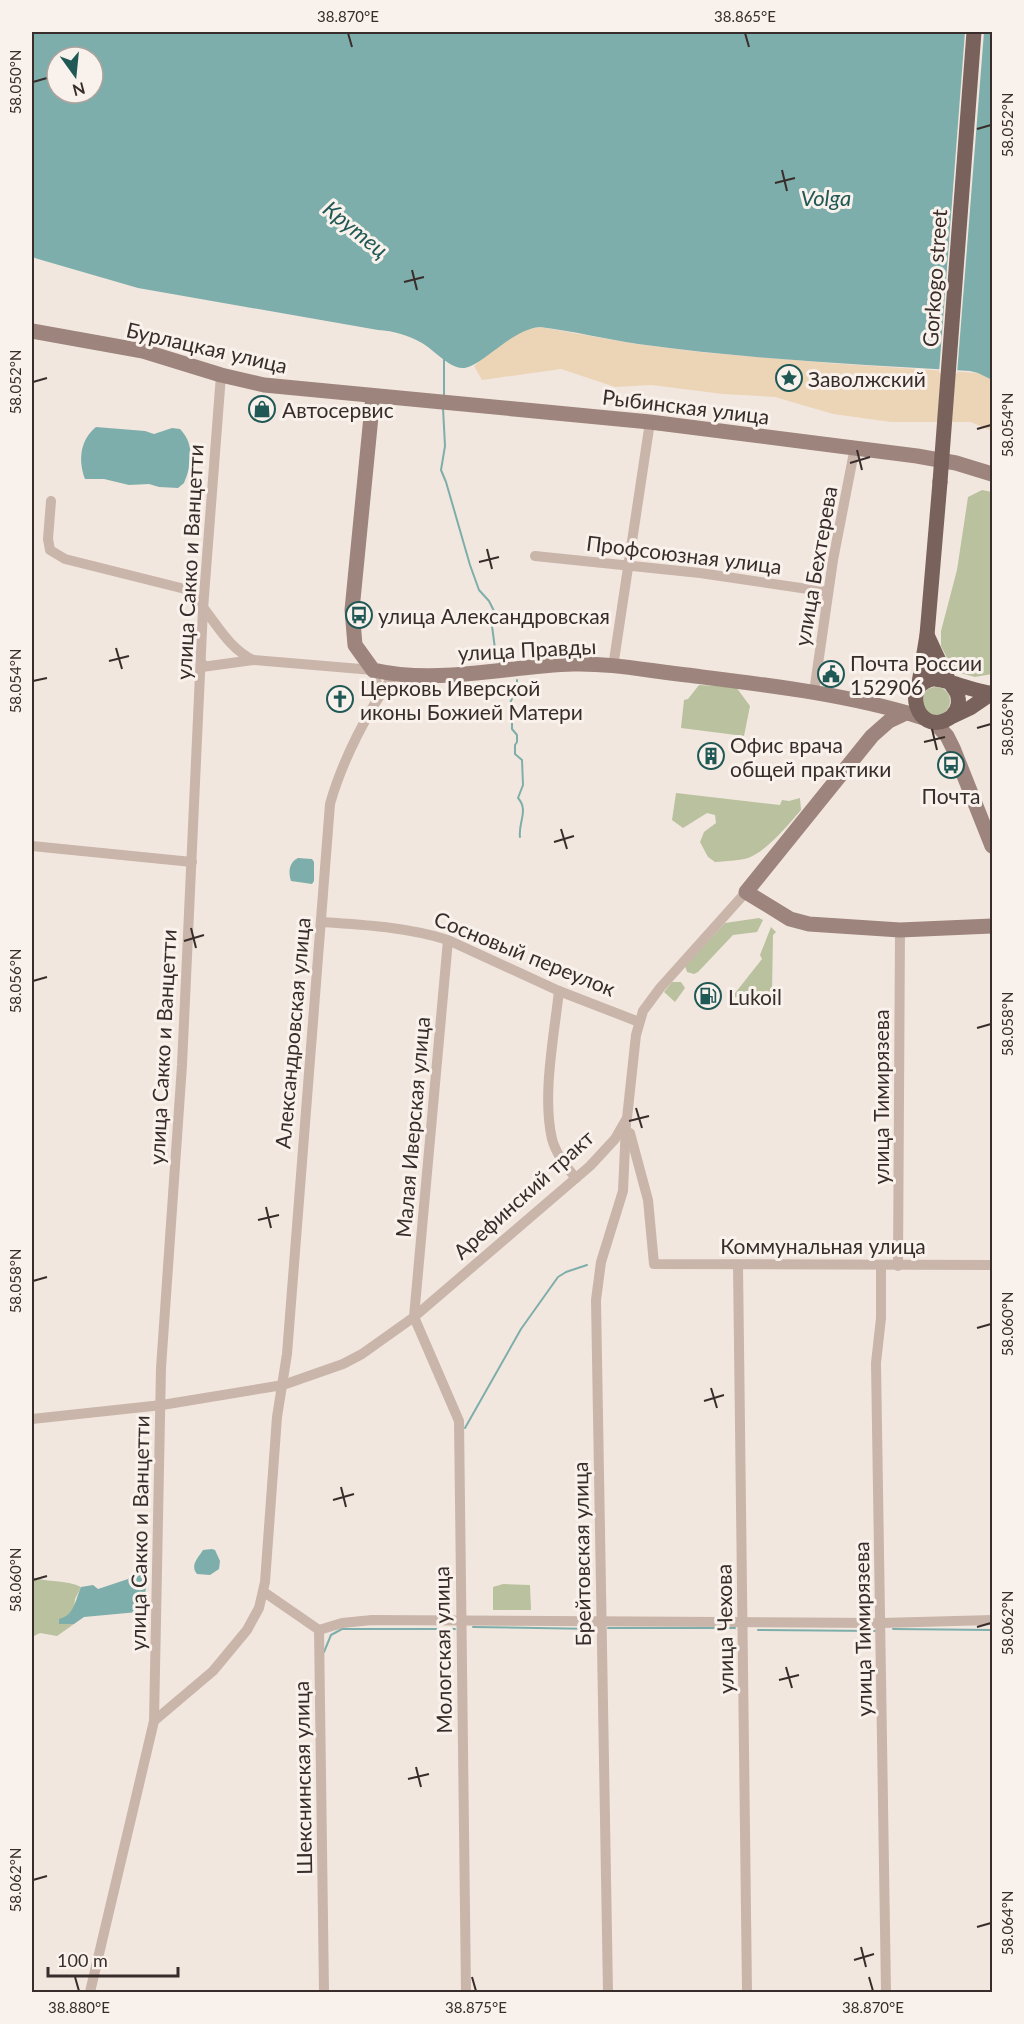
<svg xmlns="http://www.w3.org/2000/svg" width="1024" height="2024" viewBox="0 0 1024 2024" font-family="Lato,sans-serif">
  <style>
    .green { fill: #b9c19f }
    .sand { fill: #ecd4b7 }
    .water { fill: #7eaeab; fill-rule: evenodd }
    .pier { fill: #f2e7de }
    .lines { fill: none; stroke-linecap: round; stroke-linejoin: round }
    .stream { stroke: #7eaeab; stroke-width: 2 }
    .street { stroke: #cab5ab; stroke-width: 10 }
    .secondary { stroke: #9d847c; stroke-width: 15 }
    .primary { stroke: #79625b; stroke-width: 15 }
    .primary-bridge { stroke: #79625b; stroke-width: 15 }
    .ticks { fill: none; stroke: #382d2a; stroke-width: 2 }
    .labels { text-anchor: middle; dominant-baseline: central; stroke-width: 6; stroke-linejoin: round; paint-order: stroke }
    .street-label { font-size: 21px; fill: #382d2a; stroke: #f9f1eb }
    .poi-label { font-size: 21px; fill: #382d2a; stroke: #f9f1eb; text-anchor: start }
    .water-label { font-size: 22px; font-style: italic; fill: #205855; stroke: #f9f1eb }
    .neatline { fill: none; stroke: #382d2a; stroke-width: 2 }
    .ticks-label { font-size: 15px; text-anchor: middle; fill: #382d2a }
  </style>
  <rect width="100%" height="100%" fill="#f2e7de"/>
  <g class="green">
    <path d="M982 490 992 492V674L975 677 960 673 950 664 941 646V631L957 570 968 497Z"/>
    <path d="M699 685 736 687 750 706 744 736 681 728 684 700 688 699Z"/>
    <circle cx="936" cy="701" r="14"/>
    <path d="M676 793 780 805 782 800 789 801 800 798 801 810C788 825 768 850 748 858 738 861 725 861 715 862L708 857 700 842 704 832 716 823 715 815 707 813 683 828 672 820Z"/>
    <path d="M759 918 763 920 757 932 733 935 698 972 694 974 687 972 685 966 725 923Z"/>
    <path d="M771 927 776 932 773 935 772 990 776 1000 732 997 762 959 760 955Z"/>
    <path d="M672 982H681L685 988 675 1002 664 992Z"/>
    <path d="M32 1577C48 1583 65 1579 81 1587L75 1599 74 1609 59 1624H74L57 1636 40 1633 32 1637Z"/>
    <path d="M503 1584 530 1585 531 1610H493V1587Z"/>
  </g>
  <path class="sand" d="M540 327 636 344 700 352 828 363 978 373 992 380V431L971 422H891L833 414 775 397 723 394 651 385 615 387 561 369 482 380 474 366C493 350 514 330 540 327Z"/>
  <g class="water">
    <path d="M32 32H992V380L978 373 970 371C859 365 748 359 638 344 605 339 573 331 540 327 509 330 480 369 462 368 448 367 434 350 422 343 408 335 394 331 378 330L138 288 38 259 32 257ZM57 57H93V93H57Z"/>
    <path d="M96 427 145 431 154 434 172 428 180 429C195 444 192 465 184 483L178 488 159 487 149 484 129 485 104 479H85C78 460 80 440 96 427Z"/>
    <path d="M298 858 312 859 314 862V881L312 884 291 881C288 872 289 862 298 858Z"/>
    <path d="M212 1549 215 1550 220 1561 219 1569 210 1575 197 1574C190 1565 198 1558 203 1550Z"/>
    <path d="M142 1571 147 1584 145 1593 148 1602 143 1601 138 1612 84 1617 74 1624H59V1619C75 1615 75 1600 81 1587L93 1585 98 1589 128 1579 131 1573Z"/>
  </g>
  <path class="pier" d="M965 32H984L957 374 939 373Z"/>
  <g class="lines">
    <g class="stream">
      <path d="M444 396V357"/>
      <path d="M443 408 445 446 441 470 446 482 470 565 479 590 489 601 495 613 492 626 496 656 500 662"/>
      <path d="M517 680V685L512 692 513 696 509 706 512 712V729L517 735V742L515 745V754L522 760 523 785 518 798C529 810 518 823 520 837"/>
      <path d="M465 1428 521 1329 558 1277 566 1272 587 1265"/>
      <path d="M473 1627 595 1629"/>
      <path d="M608 1628H735"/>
      <path d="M893 1629 992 1630"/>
      <path d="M758 1630 875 1631"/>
      <path d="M324 1652 331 1635 342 1629H455"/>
    </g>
    <g class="street">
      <path d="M51 501 48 539 50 550 65 559 185 589C211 609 222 645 253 660L373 670 380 694"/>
      <path d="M535 556 700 573 828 592"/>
      <path d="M202 663V667L253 660"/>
      <path d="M613 667 650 422"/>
      <path d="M814 692 833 560 855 447"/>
      <path d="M32 846 192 862"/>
      <path d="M322 922C364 925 408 927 448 940L559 991 639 1022"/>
      <path d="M448 940 414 1317 459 1421 466 1992"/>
      <path d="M559 991C554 1036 542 1096 552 1139 556 1154 566 1167 576 1178"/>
      <path d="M630 1133 648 1200 654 1264 992 1265"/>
      <path d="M738 1265 747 1992"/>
      <path d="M881 1265V1318L876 1363 886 1992"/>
      <path d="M898 1266 900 930"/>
      <path d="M32 1419 162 1405 283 1385 343 1364 362 1354 414 1317 590 1166 615 1139 627 1118 636 1035 643 1011 660 988 746 892"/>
      <path d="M264 1592 319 1630 324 1992"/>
      <path d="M319 1630 342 1623 372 1620 882 1623 992 1620"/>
      <path d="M154 1721 213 1671 247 1630 259 1608 265 1582 277 1417 287 1354 330 804C342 761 368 710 394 675"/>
      <path d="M90 1992 154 1721 161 1368 182 1065 203 609 221 375"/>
      <path d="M608 1992 596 1300 601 1262 623 1191 626 1124"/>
    </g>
    <g class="secondary">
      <path d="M32 331 143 351 221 375 264 385 650 422 917 456 956 463 992 474"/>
      <path d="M373 396 352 610 355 645 373 670C439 685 507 666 573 664 611 663 649 671 687 675 767 685 847 694 924 718"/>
      <path d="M906 713 889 721 872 736 746 892 790 919 809 924 900 930 992 926"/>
      <path d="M934 722 947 736 953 748 992 846"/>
    </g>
    <g class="primary">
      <path d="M927 635C934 650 941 666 949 681 952 687 957 690 958 697 960 706 955 716 946 720 918 734 901 685 933 679 943 678 975 692 991 693"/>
      <path d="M918 689 927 635 940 482"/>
      <path d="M953 716 970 708 992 693"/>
    </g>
    <path class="primary-bridge" d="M940 482 974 32"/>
  </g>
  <path class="ticks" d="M348 33 352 47M745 33 749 47M33 82 47 78M977 129 991 125M782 170 787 191M775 183 795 178M412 270 417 290M404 282 424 277M33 382 47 378M977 429 991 425M857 450 862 470M850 463 870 457M487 549 492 569M479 562 499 557M116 648 122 669M109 661 129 656M33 681 47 678M977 728 991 724M932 729 937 750M924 742 945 737M561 829 567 849M554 842 574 836M191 928 196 948M184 941 204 935M33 981 47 977M977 1028 991 1024M636 1108 642 1128M629 1121 649 1116M266 1207 271 1228M258 1220 279 1215M33 1281 47 1277M977 1328 991 1324M711 1388 717 1408M704 1401 724 1395M341 1487 346 1507M333 1500 354 1494M33 1580 47 1576M977 1627 991 1623M786 1667 792 1688M779 1680 799 1675M416 1767 421 1787M408 1779 429 1774M33 1880 47 1876M977 1927 991 1923M861 1947 866 1967M854 1960 874 1954M75 1977 79 1991M472 1977 476 1991M869 1977 873 1991"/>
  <defs>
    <symbol id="sight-ring" viewBox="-11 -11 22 22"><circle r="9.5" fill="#f9f1eb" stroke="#205855" stroke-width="1.5"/><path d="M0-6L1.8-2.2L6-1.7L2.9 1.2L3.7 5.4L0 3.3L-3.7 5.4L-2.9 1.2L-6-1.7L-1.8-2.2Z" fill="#205855"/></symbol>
    <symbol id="shop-ring" viewBox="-11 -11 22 22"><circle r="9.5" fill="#f9f1eb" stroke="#205855" stroke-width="1.5"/><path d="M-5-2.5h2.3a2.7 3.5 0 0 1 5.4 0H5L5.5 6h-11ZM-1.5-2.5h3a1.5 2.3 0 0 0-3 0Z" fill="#205855"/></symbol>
    <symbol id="bus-ring" viewBox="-11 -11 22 22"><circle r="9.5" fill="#f9f1eb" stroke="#205855" stroke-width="1.5"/><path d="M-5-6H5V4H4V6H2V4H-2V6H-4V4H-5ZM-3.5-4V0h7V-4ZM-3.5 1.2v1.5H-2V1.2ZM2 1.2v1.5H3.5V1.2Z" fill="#205855"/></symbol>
    <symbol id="civic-ring" viewBox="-11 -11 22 22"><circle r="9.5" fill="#f9f1eb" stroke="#205855" stroke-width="1.5"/><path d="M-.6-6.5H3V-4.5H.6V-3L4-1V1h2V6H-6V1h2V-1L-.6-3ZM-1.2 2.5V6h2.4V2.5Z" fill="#205855"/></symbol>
    <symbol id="church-ring" viewBox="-11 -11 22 22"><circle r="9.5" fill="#f9f1eb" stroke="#205855" stroke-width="1.5"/><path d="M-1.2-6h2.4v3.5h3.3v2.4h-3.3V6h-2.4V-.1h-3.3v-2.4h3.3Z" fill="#205855"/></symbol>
    <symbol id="building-ring" viewBox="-11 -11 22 22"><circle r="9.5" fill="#f9f1eb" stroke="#205855" stroke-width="1.5"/><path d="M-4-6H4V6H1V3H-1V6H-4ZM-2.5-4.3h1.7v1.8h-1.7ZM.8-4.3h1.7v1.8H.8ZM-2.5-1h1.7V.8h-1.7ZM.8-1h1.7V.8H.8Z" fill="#205855"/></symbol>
    <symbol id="fuel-ring" viewBox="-11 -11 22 22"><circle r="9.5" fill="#f9f1eb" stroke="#205855" stroke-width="1.5"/><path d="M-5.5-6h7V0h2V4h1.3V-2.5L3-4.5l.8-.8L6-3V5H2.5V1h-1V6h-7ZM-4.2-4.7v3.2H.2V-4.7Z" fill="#205855"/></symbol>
  </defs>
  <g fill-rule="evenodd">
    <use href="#sight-ring" x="774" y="363" width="30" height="30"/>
    <use href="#shop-ring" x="247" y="394" width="30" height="30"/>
    <use href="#bus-ring" x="344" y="600" width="30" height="30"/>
    <use href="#civic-ring" x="816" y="659" width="30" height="30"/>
    <use href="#church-ring" x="325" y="684" width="30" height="30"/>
    <use href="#building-ring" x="696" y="741" width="30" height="30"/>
    <use href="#bus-ring" x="936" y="750" width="30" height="30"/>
    <use href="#fuel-ring" x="693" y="981" width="30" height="30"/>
  </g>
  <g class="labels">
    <g class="street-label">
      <text transform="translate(934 278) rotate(-86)">Gorkogo street</text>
      <text transform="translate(207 347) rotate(13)">Бурлацкая улица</text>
      <text transform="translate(686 406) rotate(7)">Рыбинская улица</text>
      <text transform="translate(684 554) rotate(7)">Профсоюзная улица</text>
      <text transform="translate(189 562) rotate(-87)">улица Сакко и Ванцетти</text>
      <text transform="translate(815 566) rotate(-80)">улица Бехтерева</text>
      <text transform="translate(527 649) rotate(-3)">улица Правды</text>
      <text transform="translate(525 953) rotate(22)">Сосновый переулок</text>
      <text transform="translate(292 1033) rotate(-85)">Александровская улица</text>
      <text transform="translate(162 1047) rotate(-87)">улица Сакко и Ванцетти</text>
      <text transform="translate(880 1097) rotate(-90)">улица Тимирязева</text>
      <text transform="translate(412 1127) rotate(-85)">Малая Иверская улица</text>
      <text transform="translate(523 1194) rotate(-42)">Арефинский тракт</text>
      <text x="823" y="1245">Коммунальная улица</text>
      <text transform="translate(139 1533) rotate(-89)">улица Сакко и Ванцетти</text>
      <text transform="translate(581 1554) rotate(-91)">Брейтовская улица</text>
      <text transform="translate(724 1629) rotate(-91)">улица Чехова</text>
      <text transform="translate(862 1629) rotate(-91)">улица Тимирязева</text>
      <text transform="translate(442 1650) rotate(-91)">Мологская улица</text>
      <text transform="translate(302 1778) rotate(-91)">Шекснинская улица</text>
    </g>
    <g class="poi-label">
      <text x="808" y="378">Заволжский</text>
      <text x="282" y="409">Автосервис</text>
      <text x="378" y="615">улица Александровская</text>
      <text x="850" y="662">Почта России<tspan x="850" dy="24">152906</tspan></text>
      <text x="360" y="687">Церковь Иверской<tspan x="360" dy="24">иконы Божией Матери</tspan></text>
      <text x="730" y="744">Офис врача<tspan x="730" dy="24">общей практики</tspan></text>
      <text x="951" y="795" text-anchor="middle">Почта</text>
      <text x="728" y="996">Lukoil</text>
    </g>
    <g class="water-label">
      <text x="826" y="197">Volga</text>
      <text transform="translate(356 229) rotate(39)">Крутец</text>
    </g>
  </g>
  <rect width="1024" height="2024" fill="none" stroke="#f9f1eb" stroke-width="66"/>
  <g transform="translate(75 75) rotate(165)"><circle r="28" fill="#f9f1eb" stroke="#aca39e" stroke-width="1.5"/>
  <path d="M0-4.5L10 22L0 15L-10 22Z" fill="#205855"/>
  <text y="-9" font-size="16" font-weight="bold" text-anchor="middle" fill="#382d2a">N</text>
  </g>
  <path d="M48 1967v9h130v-9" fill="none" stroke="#382d2a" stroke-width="3"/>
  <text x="57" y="1967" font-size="18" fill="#382d2a" stroke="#f9f1eb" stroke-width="4.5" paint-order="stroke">100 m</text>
  <rect x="33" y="33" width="958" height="1958" class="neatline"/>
  <g class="ticks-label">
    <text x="348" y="22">38.870°E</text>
    <text x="745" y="22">38.865°E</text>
    <text transform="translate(16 82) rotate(-90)" y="5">58.050°N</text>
    <text transform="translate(1008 125) rotate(-90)" y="5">58.052°N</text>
    <text transform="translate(16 382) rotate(-90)" y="5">58.052°N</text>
    <text transform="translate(1008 425) rotate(-90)" y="5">58.054°N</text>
    <text transform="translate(16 681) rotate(-90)" y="5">58.054°N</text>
    <text transform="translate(1008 724) rotate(-90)" y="5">58.056°N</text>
    <text transform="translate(16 981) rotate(-90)" y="5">58.056°N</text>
    <text transform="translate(1008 1024) rotate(-90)" y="5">58.058°N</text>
    <text transform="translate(16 1281) rotate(-90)" y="5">58.058°N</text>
    <text transform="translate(1008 1324) rotate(-90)" y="5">58.060°N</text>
    <text transform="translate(16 1580) rotate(-90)" y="5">58.060°N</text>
    <text transform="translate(1008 1623) rotate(-90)" y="5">58.062°N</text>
    <text transform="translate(16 1880) rotate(-90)" y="5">58.062°N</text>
    <text transform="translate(1008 1923) rotate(-90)" y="5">58.064°N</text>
    <text x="79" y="2013">38.880°E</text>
    <text x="476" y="2013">38.875°E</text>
    <text x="873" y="2013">38.870°E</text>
  </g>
</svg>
